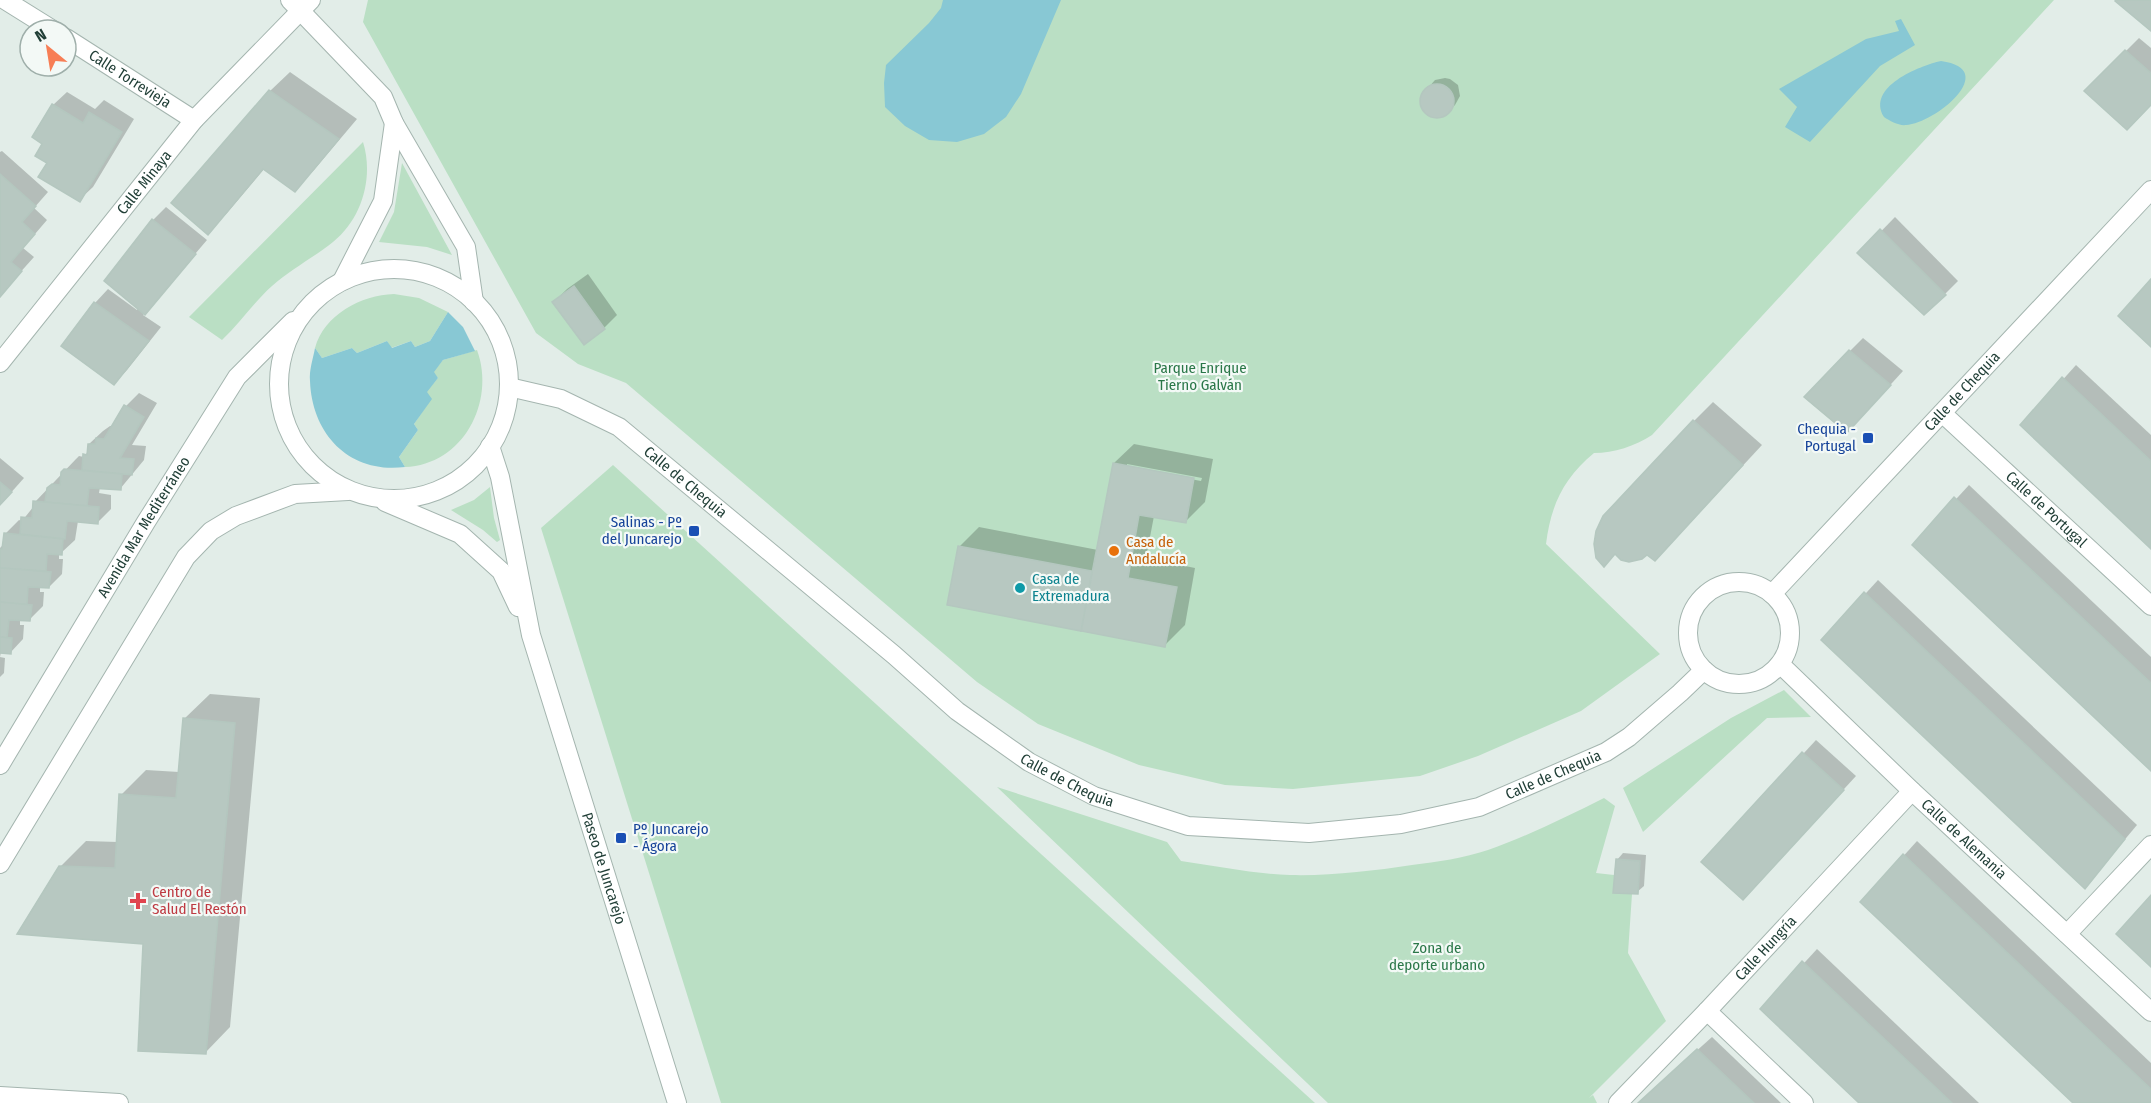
<svg xmlns="http://www.w3.org/2000/svg" width="2151" height="1103" viewBox="0 0 2151 1103" font-family="'Fira Sans Condensed',sans-serif">
  <style>
    .green { fill: #badfc4 }
    .water { fill: #88c8d4 }
    .shadow { fill: #0003; fill-rule: evenodd }
    .building { fill: #b7c8c1; stroke: #b4c7bf; stroke-width: 1.5 }
    .lines { fill: none; stroke-linecap: round; stroke-linejoin: round }
    .minor-casing { stroke: #a4b5af; stroke-width: 20 }
    .minor { stroke: #fff; stroke-width: 18 }
    .transit-dot { fill: #1a4fb4; stroke: #f3f9f6; stroke-width: 2 }
    .food-dot { fill: #e8710a; stroke: #f3f9f6; stroke-width: 2 }
    .culture-dot { fill: #0f9aa8; stroke: #f3f9f6; stroke-width: 2 }
    .health-dot { fill: #e0444e; stroke: #f3f9f6; stroke-width: 2 }
    .labels { text-anchor: middle; dominant-baseline: central; stroke-width: 4.5; stroke-linejoin: round; paint-order: stroke }
    .street-label { font-size: 15px; fill: #213f37; stroke: #f3f9f6 }
    .park-label { font-size: 15px; fill: #2a7748; stroke: #f3f9f6 }
    .transit-label { font-size: 15px; fill: #164399; stroke: #f3f9f6; text-anchor: end }
    .food-label { font-size: 15px; fill: #c56008; stroke: #f3f9f6; text-anchor: start }
    .culture-label { font-size: 15px; fill: #0d838f; stroke: #f3f9f6; text-anchor: start }
    .health-label { font-size: 15px; fill: #be3a42; stroke: #f3f9f6; text-anchor: start }
  </style>
  <rect width="100%" height="100%" fill="#e2ede8"/>
  <g class="green">
    <path d="M368 0H2054L1652 435C1635 446 1614 453 1594 453 1563 479 1551 505 1546 544L1660 654 1581 711 1478 756 1420 776 1293 789 1225 785 1139 765 1038 724 977 682 626 383 578 364 536 333 363 22Z"/>
    <path d="M363 142C374 177 362 219 333 242 313 258 291 269 272 286 254 302 240 323 222 340L189 317Z"/>
    <path d="M402 163 452 255 427 247 379 242 394 212Z"/>
    <path d="M394 294 419 298 448 312 430 341 415 347 411 341 391 348 387 341 357 353 352 348 322 358 315 348C324 315 361 295 394 294Z"/>
    <path d="M477 350C496 402 463 465 405 467L399 457 418 430 414 424 431 399 426 392 438 378 433 372 443 360Z"/>
    <path d="M613 465 1315 1103H721L541 528Z"/>
    <path d="M490 487 494 518 500 540 497 542 483 530 451 510 474 500Z"/>
    <path d="M1784 690 1811 717 1767 718 1643 832 1623 788 1731 718Z"/>
    <path d="M997 787 1167 842 1181 861C1217 866 1254 874 1290 875 1331 876 1372 871 1412 865 1437 862 1464 858 1488 850 1528 836 1566 817 1604 798L1615 806 1596 873 1614 875 1616 859 1640 861 1638 894H1632L1628 953 1666 1021 1589 1098 1593 1095 1597 1103H1328Z"/>
  </g>
  <g class="water">
    <path d="M943 0H1061L1021 94 1006 117 984 134 957 142 929 140 905 126 885 107 884 83 886 65 929 23 941 8Z"/>
    <path d="M1901 19 1915 45 1880 66 1810 142 1785 127 1797 107 1779 89 1866 39 1899 31 1895 21Z"/>
    <path d="M1941 61C2001 69 1936 123 1906 125 1899 126 1890 121 1884 117 1866 87 1919 66 1941 61Z"/>
    <path d="M448 312 463 327 475 351 443 360 434 372 438 378 427 392 432 399 414 424 418 430 399 457 405 467C350 474 312 435 310 381 309 370 313 359 315 348L322 358 352 348 357 353 387 341 392 348 411 341 415 347 430 341Z"/>
  </g>
  <g class="shadow">
    <path d="M2139 38 2151 48V104L2086 91Z"/>
    <path d="M290 72 357 119 314 170 295 190 265 168 227 213 207 233 270 91Z"/>
    <path d="M1445 78 1450 79 1458 85 1460 96 1455 105 1448 112 1444 115 1433 116 1424 110 1421 106 1422 95 1435 80Z"/>
    <path d="M67 92 95 109 104 100 134 119 93 187 79 200 44 143 34 137 53 105Z"/>
    <path d="M2 151 48 192 34 208 47 220 23 248 34 257 0 295V152Z"/>
    <path d="M166 207 207 240 143 315 161 327 127 370 114 383 63 345 95 303 108 289 137 310 138 308 153 220Z"/>
    <path d="M1895 217 1958 281 1945 294 1860 253Z"/>
    <path d="M588 274 617 315 604 328 584 343 554 302 567 289Z"/>
    <path d="M1863 338 1903 371 1860 418 1850 351Z"/>
    <path d="M2076 365 2151 435V547L2022 425Z"/>
    <path d="M139 393 157 403 132 445 146 446 144 460 120 489 100 487 99 493 111 495V509L98 522 78 521 75 540 61 553H59V559H63L62 574 49 587 40 586V592H44L43 606 29 620 20 619V625H24L23 639 10 653 1 652 0 657 5 658 4 673 0 677V548L4 544 5 534 19 520 22 521 34 506 35 502 76 459 79 456 84 457 89 450V444L103 431 110 426H114L126 406Z"/>
    <path d="M1713 402 1762 445 1674 540 1694 421Z"/>
    <path d="M1134 444 1213 459 1205 502 1185 522 1154 516 1146 558 1195 568 1185 625 1165 645 949 604 959 547 979 527 1098 550 1114 463ZM1127 464 1202 478 1201 481 1127 467Z"/>
    <path d="M0 458 24 478 0 505Z"/>
    <path d="M1969 485 2151 657V769L1914 545Z"/>
    <path d="M1878 580 2137 825 2085 887 1823 640Z"/>
    <path d="M210 694 260 698 230 1027 205 1053 145 943 60 867 86 841 118 842 121 795 146 770 179 772 184 719Z"/>
    <path d="M1816 740 1856 776 1756 885 1703 862Z"/>
    <path d="M1917 841 2151 1063V1103H2075L1862 902Z"/>
    <path d="M1623 853 1646 855 1644 886 1637 892 1617 860Z"/>
    <path d="M1817 949 1979 1103H1861L1762 1009Z"/>
    <path d="M1712 1037 1781 1103H1639L1646 1096Z"/>
  </g>
  <g class="building">
    <path d="M2151 0V31L2115 1 2116 0Z"/>
    <path d="M2125 50 2151 73V105L2127 130 2084 91Z"/>
    <circle cx="1437" cy="101" r="17"/>
    <path d="M269 90 339 139 295 192 263 169 208 235 171 203Z"/>
    <path d="M52 104 83 123 89 112 122 132 80 202 38 177 47 163 35 156 42 144 32 137Z"/>
    <path d="M0 174 36 206 22 222 35 234 11 262 22 271 0 297Z"/>
    <path d="M152 219 196 254 145 315 104 281Z"/>
    <path d="M1880 229 1946 295 1924 315 1857 253Z"/>
    <path d="M2151 279V347L2118 316Z"/>
    <path d="M574 286 605 329 584 345 552 302Z"/>
    <path d="M94 302 149 341 114 385 61 346Z"/>
    <path d="M1849 350 1891 385 1847 433 1804 397Z"/>
    <path d="M2062 377 2151 461V549L2020 425Z"/>
    <path d="M124 405 144 417 120 458 134 459 132 475 82 470 83 454 87 455 88 444H95L96 438 104 439Z"/>
    <path d="M1693 420 1743 465 1655 561 1647 555 1642 559 1629 562 1621 560 1615 554 1604 567 1596 558 1594 544 1596 531 1603 516Z"/>
    <path d="M1113 463 1194 478 1186 523 1139 515 1128 578 1177 587 1165 647 1081 631Z"/>
    <path d="M64 469 122 474 121 490 89 488 87 506 45 502 47 488 52 484 60 485 61 472Z"/>
    <path d="M0 482 12 492 0 505Z"/>
    <path d="M1954 497 2151 683V771L1912 545Z"/>
    <path d="M33 501 99 507 98 524 67 521 65 539 20 534 21 517 32 518Z"/>
    <path d="M4 533 63 539 62 555 47 554 46 571 0 568V549H2Z"/>
    <path d="M958 546 1092 571 1081 631 947 605Z"/>
    <path d="M0 568 51 572 49 588 28 587 27 605 0 602Z"/>
    <path d="M1864 592 2125 839 2085 889 1821 640Z"/>
    <path d="M0 602 32 605 30 621 9 620 7 638 0 637Z"/>
    <path d="M0 637 12 638 11 654 0 653Z"/>
    <path d="M183 718 235 723 206 1054 138 1051 143 944 17 934 59 866 115 868 119 794 176 798Z"/>
    <path d="M1802 752 1844 790 1743 900 1701 862Z"/>
    <path d="M1903 854 2151 1089V1103H2073L1860 902Z"/>
    <path d="M1616 859 1640 861 1638 894 1613 893Z"/>
    <path d="M2151 895V967L2116 934Z"/>
    <path d="M1802 961 1952 1103H1859L1760 1009Z"/>
    <path d="M1697 1049 1754 1103H1638Z"/>
  </g>
  <g class="lines">
    <defs>
      <g id="minor">
        <path d="M5 0 53 30"/>
        <path d="M290 0 383 97 394 123 466 247 474 302"/>
        <path id="s1" d="M66 38 194 120"/>
        <circle cx="394" cy="384" r="115"/>
        <path d="M342 281 383 201 394 123"/>
        <path id="s2" d="M0 363 194 120 311 0"/>
        <path id="s3" d="M509 387 561 399 619 427 894 655 957 711 1029 762 1094 796 1188 826 1309 833 1401 824 1479 807 1606 752 1629 737 1680 693 1704 670"/>
        <path id="s4" d="M1942 413 2151 606"/>
        <path id="s5" d="M490 446 500 477 531 635 677 1103"/>
        <path d="M385 502 460 534 501 571 518 607"/>
        <circle cx="1739" cy="633" r="51"/>
        <path id="s6" d="M1772 594 2151 190"/>
        <path id="s7" d="M1780 664 1912 791 2151 1012"/>
        <path id="s8" d="M0 765 146 522 237 377 293 321"/>
        <path d="M0 864 186 557 211 531 236 516 295 494 348 491"/>
        <path d="M2067 934 2151 845"/>
        <path d="M1707 1011 1804 1103"/>
        <path d="M0 1096 119 1103"/>
        <path id="s9" d="M1618 1103 1707 1011 1912 791"/>
      </g>
    </defs>
    <use href="#minor" class="minor-casing"/>
    <use href="#minor" class="minor"/>
  </g>
  <g class="transit-dot">
    <rect x="1862" y="432" width="12" height="12" rx="3"/>
    <rect x="688" y="525" width="12" height="12" rx="3"/>
    <rect x="615" y="832" width="12" height="12" rx="3"/>
  </g>
  <circle class="food-dot" cx="1114" cy="551" r="6"/>
  <circle class="culture-dot" cx="1020" cy="588" r="6"/>
  <path class="health-dot" d="M135 892h6v6h6v6h-6v6h-6v-6h-6v-6h6z"/>
  <g class="labels">
    <g class="street-label">
      <text stroke="none"><textPath href="#s1" startOffset="76">Calle Torrevieja</textPath></text>
      <text stroke="none"><textPath href="#s2" startOffset="231">Calle Minaya</textPath></text>
      <text stroke="none"><textPath href="#s6" startOffset="278">Calle de Chequia</textPath></text>
      <text stroke="none"><textPath href="#s3" startOffset="204">Calle de Chequia</textPath></text>
      <text stroke="none"><textPath href="#s4" startOffset="142">Calle de Portugal</textPath></text>
      <text stroke="none"><textPath href="#s8" startOffset="278">Avenida Mar Mediterráneo</textPath></text>
      <text stroke="none"><textPath href="#s3" startOffset="1194">Calle de Chequia</textPath></text>
      <text stroke="none"><textPath href="#s3" startOffset="690">Calle de Chequia</textPath></text>
      <text stroke="none"><textPath href="#s7" startOffset="254">Calle de Alemania</textPath></text>
      <text stroke="none"><textPath href="#s5" startOffset="438">Paseo de Juncarejo</textPath></text>
      <text stroke="none"><textPath href="#s9" startOffset="214">Calle Hungría</textPath></text>
    </g>
    <g class="park-label">
      <text x="1200" y="368">Parque Enrique<tspan x="1200" dy="17">Tierno Galván</tspan></text>
      <text x="1437" y="948">Zona de<tspan x="1437" dy="17">deporte urbano</tspan></text>
    </g>
    <g class="transit-label">
      <text x="1856" y="429">Chequia -<tspan x="1856" dy="17">Portugal</tspan></text>
      <text x="682" y="522">Salinas - Pº<tspan x="682" dy="17">del Juncarejo</tspan></text>
      <text x="633" y="829" text-anchor="start">Pº Juncarejo<tspan x="633" dy="17">- Ágora</tspan></text>
    </g>
    <g class="food-label">
      <text x="1126" y="542">Casa de<tspan x="1126" dy="17">Andalucía</tspan></text>
    </g>
    <g class="culture-label">
      <text x="1032" y="579">Casa de<tspan x="1032" dy="17">Extremadura</tspan></text>
    </g>
    <g class="health-label">
      <text x="152" y="892">Centro de<tspan x="152" dy="17">Salud El Restón</tspan></text>
    </g>
  </g>
  <g transform="translate(48 48) rotate(330)"><circle r="28" fill="#f3f9f6" stroke="#9fafaa" stroke-width="1.5"/>
  <path d="M0-4.5L10 22L0 15L-10 22Z" fill="#f77e55"/>
  <text y="-9" font-size="16" font-weight="bold" text-anchor="middle" fill="#213f37">N</text>
  </g>
</svg>
